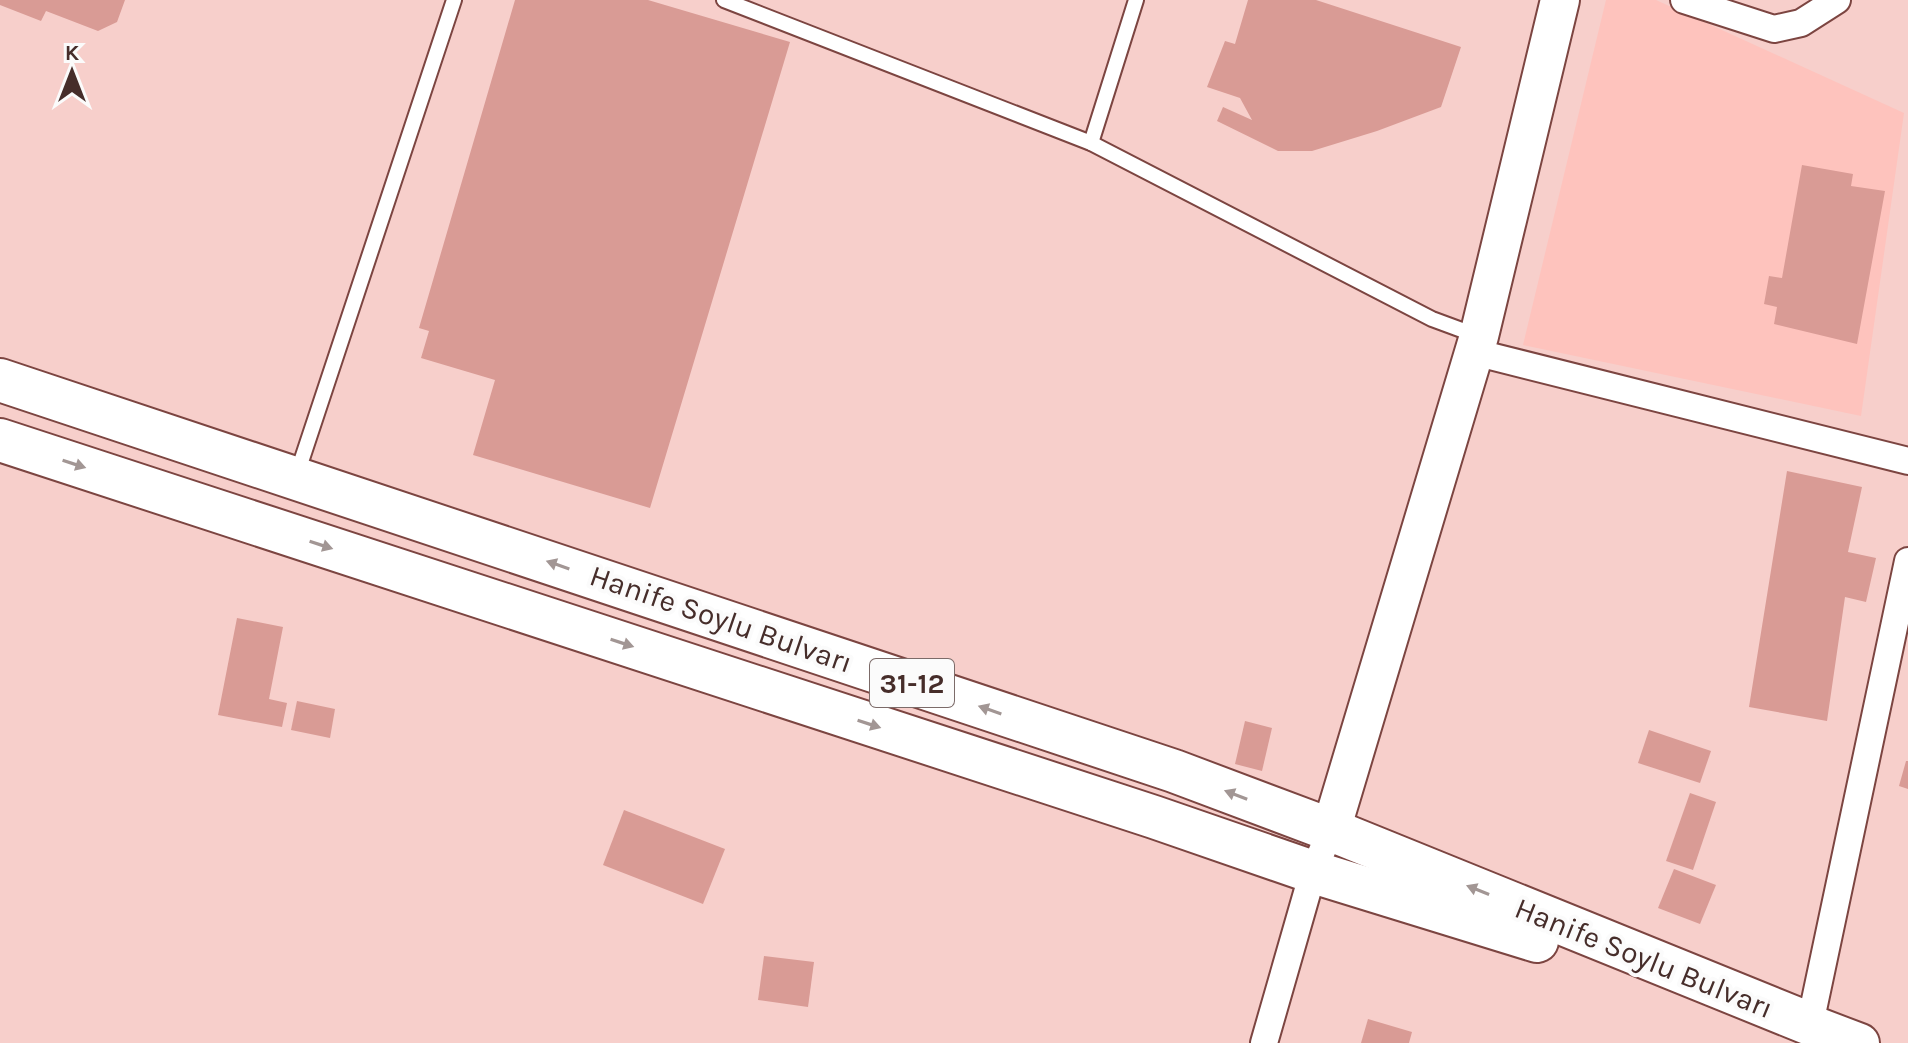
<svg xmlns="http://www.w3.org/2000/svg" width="1908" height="1043" viewBox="0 0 1908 1043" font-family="Karla,sans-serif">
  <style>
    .built { fill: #fec3bd }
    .building { fill: #d99b95 }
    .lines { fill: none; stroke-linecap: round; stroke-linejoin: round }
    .lane-casing { stroke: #7c4541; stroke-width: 18 }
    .street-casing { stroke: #7c4541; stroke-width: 30 }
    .secondary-casing { stroke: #7c4541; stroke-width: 42 }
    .primary-casing { stroke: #7c4541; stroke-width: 46 }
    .lane { stroke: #fff; stroke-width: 14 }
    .street { stroke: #fff; stroke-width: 26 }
    .secondary { stroke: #fff; stroke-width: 38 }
    .primary { stroke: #fff; stroke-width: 42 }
    .oneway { fill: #a29694 }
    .labels { text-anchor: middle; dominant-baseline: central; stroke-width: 8; stroke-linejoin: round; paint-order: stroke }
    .shield { fill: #fbfbfb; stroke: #7c6b69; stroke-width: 2 }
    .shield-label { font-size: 28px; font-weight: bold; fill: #462d2a }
    .street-label { font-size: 30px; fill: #462d2a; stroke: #fbfbfb }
  </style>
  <rect width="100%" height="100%" fill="#f7cfcb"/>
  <path class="built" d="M1606 0H1656L1904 113 1861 416 1523 345Z"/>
  <g class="building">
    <path d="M0 0H125L117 22 98 31 46 11 41 21 0 5Z"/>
    <path d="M515 0H648L790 42 650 508 473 455 495 380 421 358 429 331 419 328Z"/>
    <path d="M1248 0H1316L1461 47 1441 107 1377 131 1312 151H1278L1217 121 1223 107 1252 120 1240 98 1207 87 1225 41 1235 44Z"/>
    <path d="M1802 165 1853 174 1851 186 1885 191 1857 344 1774 324 1777 307 1764 304 1769 276 1782 278Z"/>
    <path d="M1787 471 1862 487 1848 552 1876 558 1866 602 1845 597 1827 721 1749 707Z"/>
    <path d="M237 618 283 627 269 699 287 703 282 727 218 715Z"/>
    <path d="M297 701 335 709 330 738 291 730Z"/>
    <path d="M1245 721 1272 728 1262 771 1235 764Z"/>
    <path d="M1649 730 1711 751 1700 783 1638 763Z"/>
    <path d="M1906 761H1908V789L1899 786Z"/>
    <path d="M1690 793 1716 802 1693 870 1666 861Z"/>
    <path d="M624 810 725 849 703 904 603 865Z"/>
    <path d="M1674 869 1716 885 1700 924 1658 908Z"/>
    <path d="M764 956 814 962 808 1007 758 1000Z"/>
    <path d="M1368 1019 1412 1032 1409 1043H1361Z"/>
  </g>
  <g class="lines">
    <defs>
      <g id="lane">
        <path d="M724 0 1091 143 1432 319 1478 336"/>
        <path d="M1091 143 1136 0"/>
        <path d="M297 474 454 0"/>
      </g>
      <g id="street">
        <path d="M1684 0 1774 29 1801 23 1837 0"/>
        <path d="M1474 352 1908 461"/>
        <path d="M1810 1024 1908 561"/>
        <path d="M1264 1043 1313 872 1331 830"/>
      </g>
      <g id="secondary">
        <path d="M1331 830 1479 336 1560 0"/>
        <path d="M1810 1024 1860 1043"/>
      </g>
      <g id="primary">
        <path d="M0 380 1174 771 1331 830 1810 1024"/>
        <path d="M0 440 1154 817 1313 872 1537 941"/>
      </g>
    </defs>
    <use href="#lane" class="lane-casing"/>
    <use href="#street" class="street-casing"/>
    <use href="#secondary" class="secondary-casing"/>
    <use href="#primary" class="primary-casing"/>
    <use href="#lane" class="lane"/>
    <use href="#street" class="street"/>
    <use href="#secondary" class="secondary"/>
    <use href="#primary" class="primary"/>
  </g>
  <defs><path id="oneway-solid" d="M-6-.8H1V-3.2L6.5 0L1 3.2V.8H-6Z" transform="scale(2)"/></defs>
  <g class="oneway">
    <use href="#oneway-solid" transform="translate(74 464) rotate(18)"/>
    <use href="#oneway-solid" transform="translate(321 545) rotate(18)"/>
    <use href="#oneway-solid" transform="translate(558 565) rotate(-161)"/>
    <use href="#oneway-solid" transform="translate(622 643) rotate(18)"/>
    <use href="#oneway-solid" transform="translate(990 710) rotate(-161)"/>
    <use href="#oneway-solid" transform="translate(869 724) rotate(18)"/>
    <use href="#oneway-solid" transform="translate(1236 795) rotate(-159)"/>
    <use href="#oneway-solid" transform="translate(1478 890) rotate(-158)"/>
  </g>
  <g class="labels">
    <rect class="shield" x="870" y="659" width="84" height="48" rx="6"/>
    <g class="shield-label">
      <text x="912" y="683">31-12</text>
    </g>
    <g class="street-label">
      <text transform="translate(721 619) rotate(19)">Hanife Soylu Bulvarı</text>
      <text transform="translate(1644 958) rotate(22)">Hanife Soylu Bulvarı</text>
    </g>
  </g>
  <g transform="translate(72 72)" stroke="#fbfbfb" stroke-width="6" paint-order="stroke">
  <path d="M0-6L14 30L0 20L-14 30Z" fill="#462d2a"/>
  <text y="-12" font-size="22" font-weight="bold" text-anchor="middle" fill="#462d2a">K</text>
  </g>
</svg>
